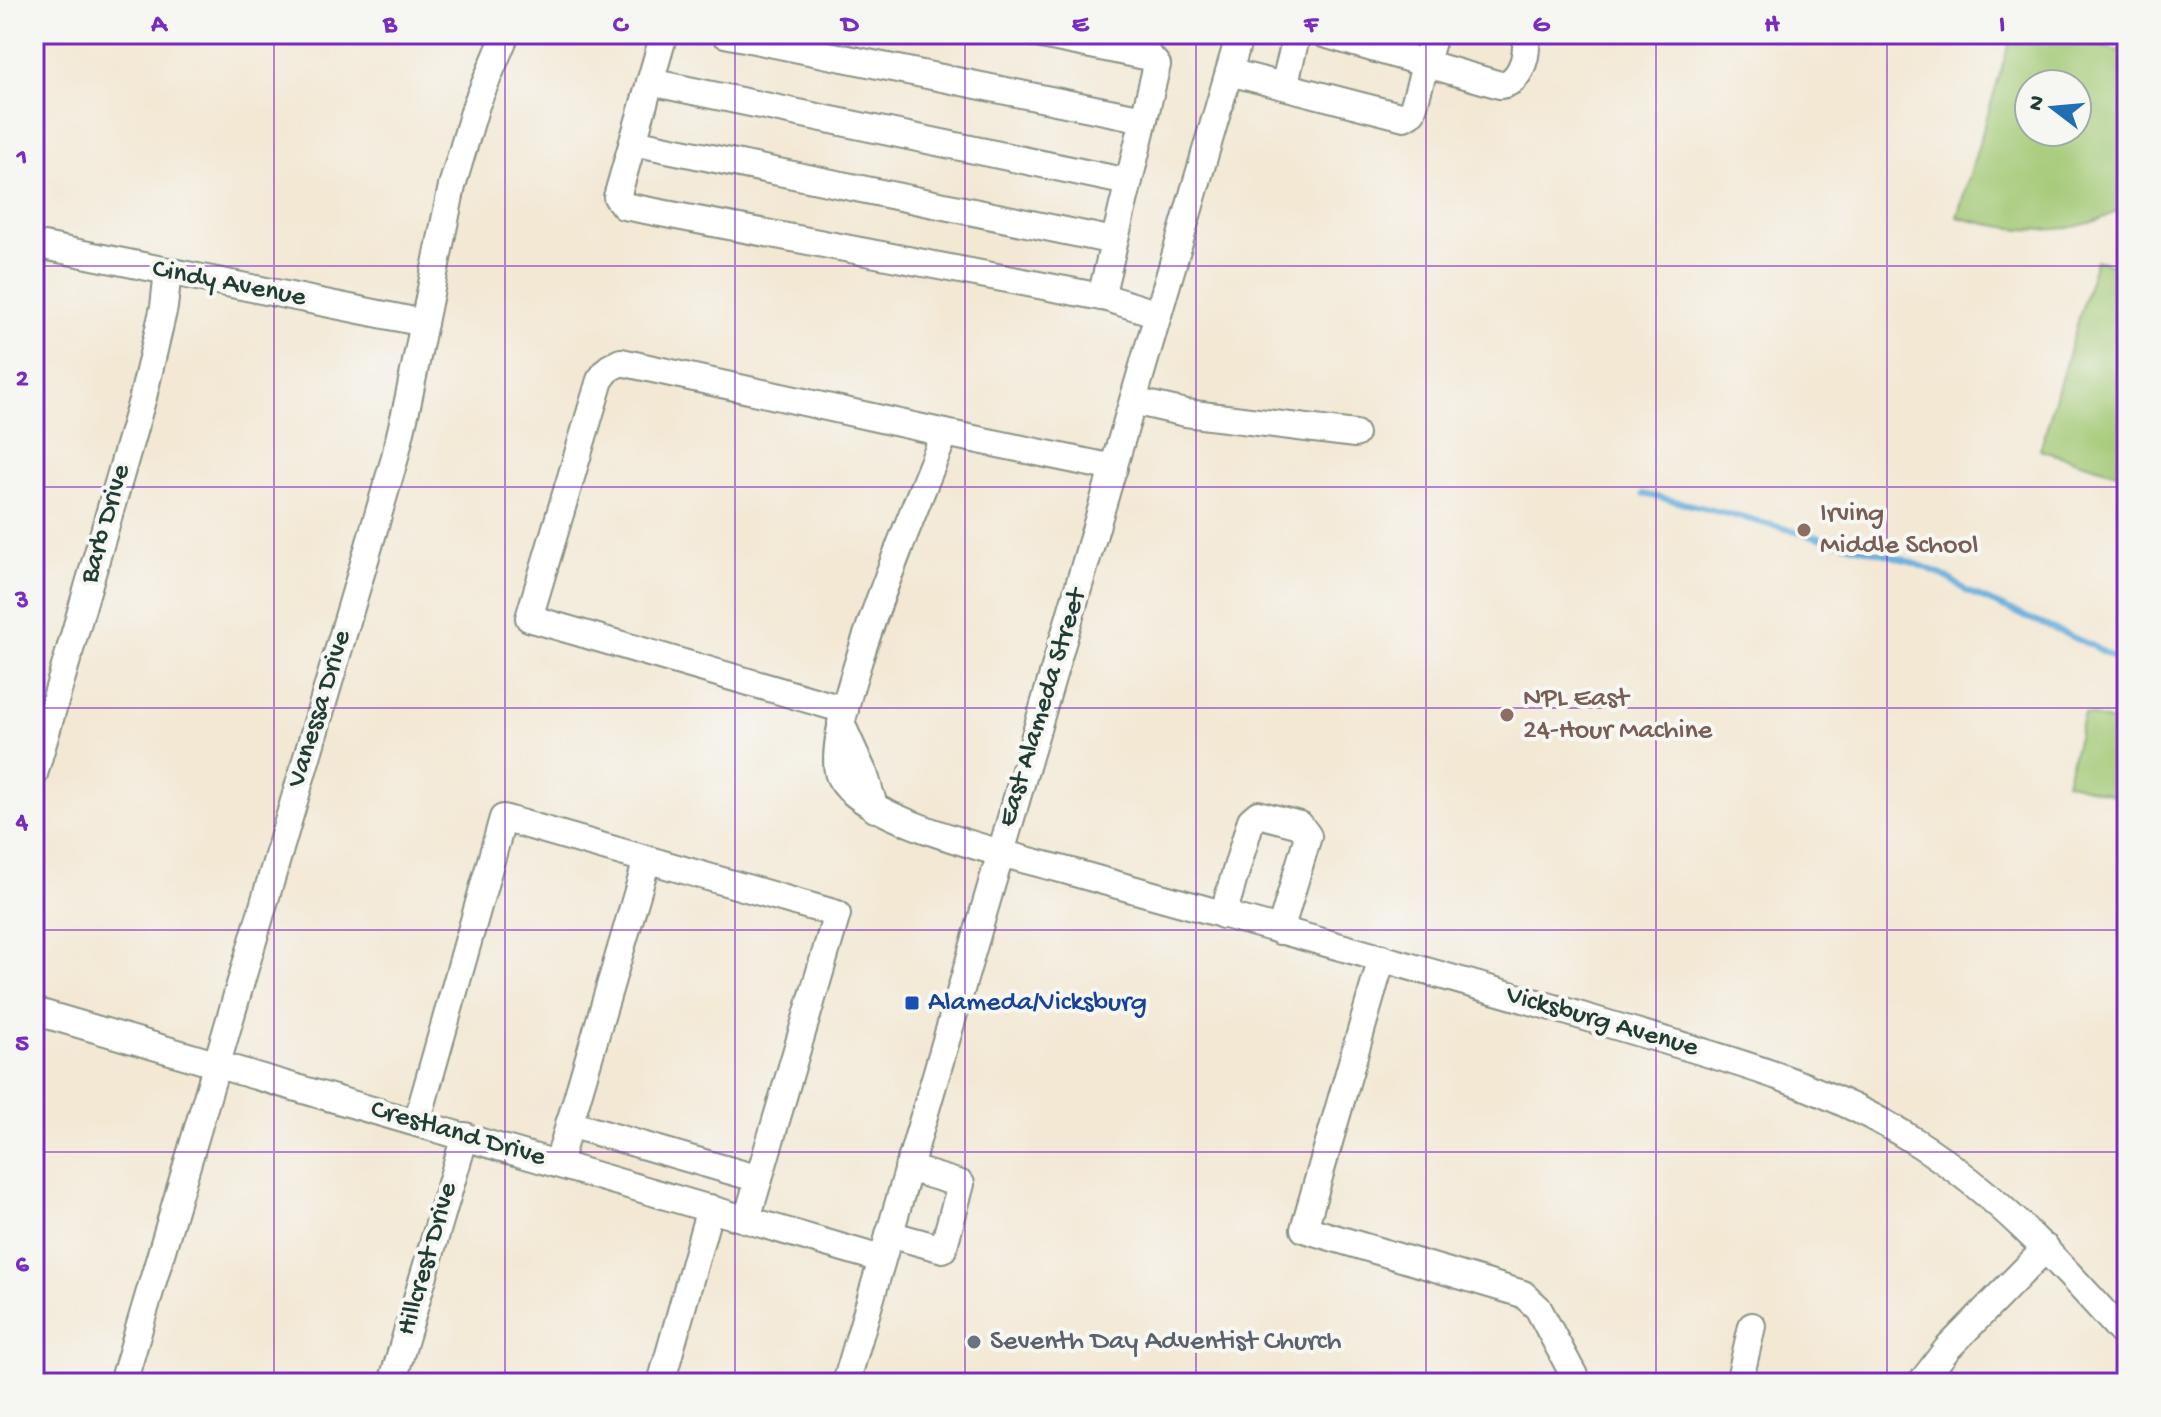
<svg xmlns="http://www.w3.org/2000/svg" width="2161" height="1417" viewBox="0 0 2161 1417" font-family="'Gochi Hand',sans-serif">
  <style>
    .green { fill: #a0c771; stroke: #608252; stroke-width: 2; fill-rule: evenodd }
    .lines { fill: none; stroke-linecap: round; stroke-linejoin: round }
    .stream { stroke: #63abda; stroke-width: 6 }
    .minor-casing { stroke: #899284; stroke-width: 30 }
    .minor { stroke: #fff; stroke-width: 26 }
    .grid { fill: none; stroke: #7b2cbf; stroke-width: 2; stroke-opacity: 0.55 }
    .education-dot { fill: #8d6e63; stroke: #f6f6f2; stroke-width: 3 }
    .transit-dot { fill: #1a4fb4; stroke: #f6f6f2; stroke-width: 3 }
    .worship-dot { fill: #6b7280; stroke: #f6f6f2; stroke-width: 3 }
    .labels { text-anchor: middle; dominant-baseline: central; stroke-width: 8; stroke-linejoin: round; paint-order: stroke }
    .street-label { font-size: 28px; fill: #1f3d34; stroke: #f6f6f2 }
    .education-label { font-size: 28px; fill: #785e54; stroke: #f6f6f2; text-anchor: start }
    .transit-label { font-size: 28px; fill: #164399; stroke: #f6f6f2; text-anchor: start }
    .worship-label { font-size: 28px; fill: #5b616d; stroke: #f6f6f2; text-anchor: start }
    .neatline { fill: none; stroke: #7b2cbf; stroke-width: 3 }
    .grid-label { font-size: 26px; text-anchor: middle; font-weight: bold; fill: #7b2cbf }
  </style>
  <rect width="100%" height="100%" fill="#f6f6f2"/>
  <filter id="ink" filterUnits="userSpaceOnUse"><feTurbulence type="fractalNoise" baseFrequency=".0125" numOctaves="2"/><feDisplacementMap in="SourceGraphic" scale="16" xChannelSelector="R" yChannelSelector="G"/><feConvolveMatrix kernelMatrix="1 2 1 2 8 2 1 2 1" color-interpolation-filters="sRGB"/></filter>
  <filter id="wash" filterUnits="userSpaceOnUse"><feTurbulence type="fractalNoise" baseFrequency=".006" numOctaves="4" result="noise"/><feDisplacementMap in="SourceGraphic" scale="32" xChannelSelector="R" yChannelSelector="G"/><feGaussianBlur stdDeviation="1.8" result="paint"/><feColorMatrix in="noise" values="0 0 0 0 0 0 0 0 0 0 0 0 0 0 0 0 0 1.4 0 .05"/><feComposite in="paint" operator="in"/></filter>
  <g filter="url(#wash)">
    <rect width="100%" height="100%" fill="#f3e8d4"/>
    <g class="green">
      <path d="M2012 34H2050L2127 53V205C2076 240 2014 232 1957 217ZM2029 84H2077V132H2029Z"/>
      <path d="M2096 260 2127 269V476L2040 450Z"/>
      <path d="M2084 714 2127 726V799L2066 782Z"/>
    </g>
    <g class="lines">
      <path class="stream" d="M1643 494C1705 507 1767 524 1828 540 1868 550 1936 563 1966 591L2093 646 2127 665"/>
    </g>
  </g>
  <g filter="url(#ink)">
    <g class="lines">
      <defs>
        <g id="minor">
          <path d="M664 34 617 197 624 206 1107 298 1158 314"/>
          <path d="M725 34 1144 119"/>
          <path d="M1037 34 1150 57 1157 65 1101 297"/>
          <path d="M1324 34 1500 85C1520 83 1527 58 1526 40L1521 34"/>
          <path d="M1229 72 1404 117 1412 112 1434 34"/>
          <path d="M650 82 1128 182"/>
          <path d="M1284 86 1297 34"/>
          <path d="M633 142 1114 241"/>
          <path d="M34 244 424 323"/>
          <path d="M1133 401 1186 413 1355 434"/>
          <path d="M1114 468 945 433C922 491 821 727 839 775 857 822 1026 859 1075 873 1252 923 1429 970 1605 1023 1710 1054 1823 1082 1916 1142 1998 1194 2063 1266 2127 1338"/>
          <path d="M845 710 529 618 600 380 609 368 621 362 945 433"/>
          <path d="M841 723 865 776 875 809"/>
          <path d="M34 774 143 397 164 307 168 271"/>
          <path d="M1223 915 1251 820 1258 814 1300 825 1308 836 1280 931"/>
          <path d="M1382 958 1304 1229 1523 1294 1538 1308 1578 1383"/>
          <path d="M34 1011 881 1259"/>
          <path d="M417 1122 503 818 837 914 747 1219"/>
          <path d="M569 1124 759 1179"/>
          <path d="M558 1163 647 860"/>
          <path d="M889 1234 943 1249 961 1184 908 1168"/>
          <path d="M123 1383 394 461 408 401 452 186 476 105 506 34"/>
          <path d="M392 1383 465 1136"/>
          <path d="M661 1383 710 1208"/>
          <path d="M846 1383 1240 34"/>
          <path d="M1739 1383 1752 1326"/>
          <path d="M1921 1383 1947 1349 2046 1248"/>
        </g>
      </defs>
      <use href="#minor" class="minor-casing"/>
      <use href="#minor" class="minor"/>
    </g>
  </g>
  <path class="grid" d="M274 34V1383M505 34V1383M735 34V1383M965 34V1383M1196 34V1383M1426 34V1383M1656 34V1383M1887 34V1383M34 266H2127M34 487H2127M34 708H2127M34 930H2127M34 1152H2127"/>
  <g class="education-dot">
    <circle cx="1804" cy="530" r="8"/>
    <circle cx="1507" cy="715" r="8"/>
  </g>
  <rect class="transit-dot" x="904" y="995" width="16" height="16" rx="4"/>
  <circle class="worship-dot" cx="974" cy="1342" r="8"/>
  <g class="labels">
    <g class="street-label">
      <text transform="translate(229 284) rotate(11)">Cindy Avenue</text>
      <text transform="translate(106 524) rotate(-74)">Barb Drive</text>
      <text transform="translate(1043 708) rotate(-73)">East Alameda Street</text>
      <text transform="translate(320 709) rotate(-73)">Vanessa Drive</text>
      <text transform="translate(1602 1022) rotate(16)">Vicksburg Avenue</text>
      <text transform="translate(458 1134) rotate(16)">Crestland Drive</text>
      <text transform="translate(428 1259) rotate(-74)">Hillcrest Drive</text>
    </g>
    <g class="education-label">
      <text x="1820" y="514">Irving<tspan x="1820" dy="32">Middle School</tspan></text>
      <text x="1523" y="699">NPL East<tspan x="1523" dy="32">24-Hour Machine</tspan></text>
    </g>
    <g class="transit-label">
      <text x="928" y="1003">Alameda/Vicksburg</text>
    </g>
    <g class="worship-label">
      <text x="990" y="1342">Seventh Day Adventist Church</text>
    </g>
  </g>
  <rect width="2161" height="1417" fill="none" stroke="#f6f6f2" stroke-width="88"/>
  <g transform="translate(2053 108) rotate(286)"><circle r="38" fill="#f6f6f2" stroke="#a0aca6" stroke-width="2"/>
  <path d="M0-6L14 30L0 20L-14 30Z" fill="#1f6fb2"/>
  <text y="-12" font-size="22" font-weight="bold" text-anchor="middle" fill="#1f3d34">N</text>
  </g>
  <rect x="44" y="44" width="2073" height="1329" class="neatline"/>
  <g class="grid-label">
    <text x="159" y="31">A</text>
    <text x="390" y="31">B</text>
    <text x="620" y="31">C</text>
    <text x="850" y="31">D</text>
    <text x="1080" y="31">E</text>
    <text x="1311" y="31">F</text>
    <text x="1541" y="31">G</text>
    <text x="1772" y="31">H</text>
    <text x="2002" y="31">I</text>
    <text x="22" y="164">1</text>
    <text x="22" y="385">2</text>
    <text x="22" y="607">3</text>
    <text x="22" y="828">4</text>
    <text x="22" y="1050">5</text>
    <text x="22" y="1271">6</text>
  </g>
</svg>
